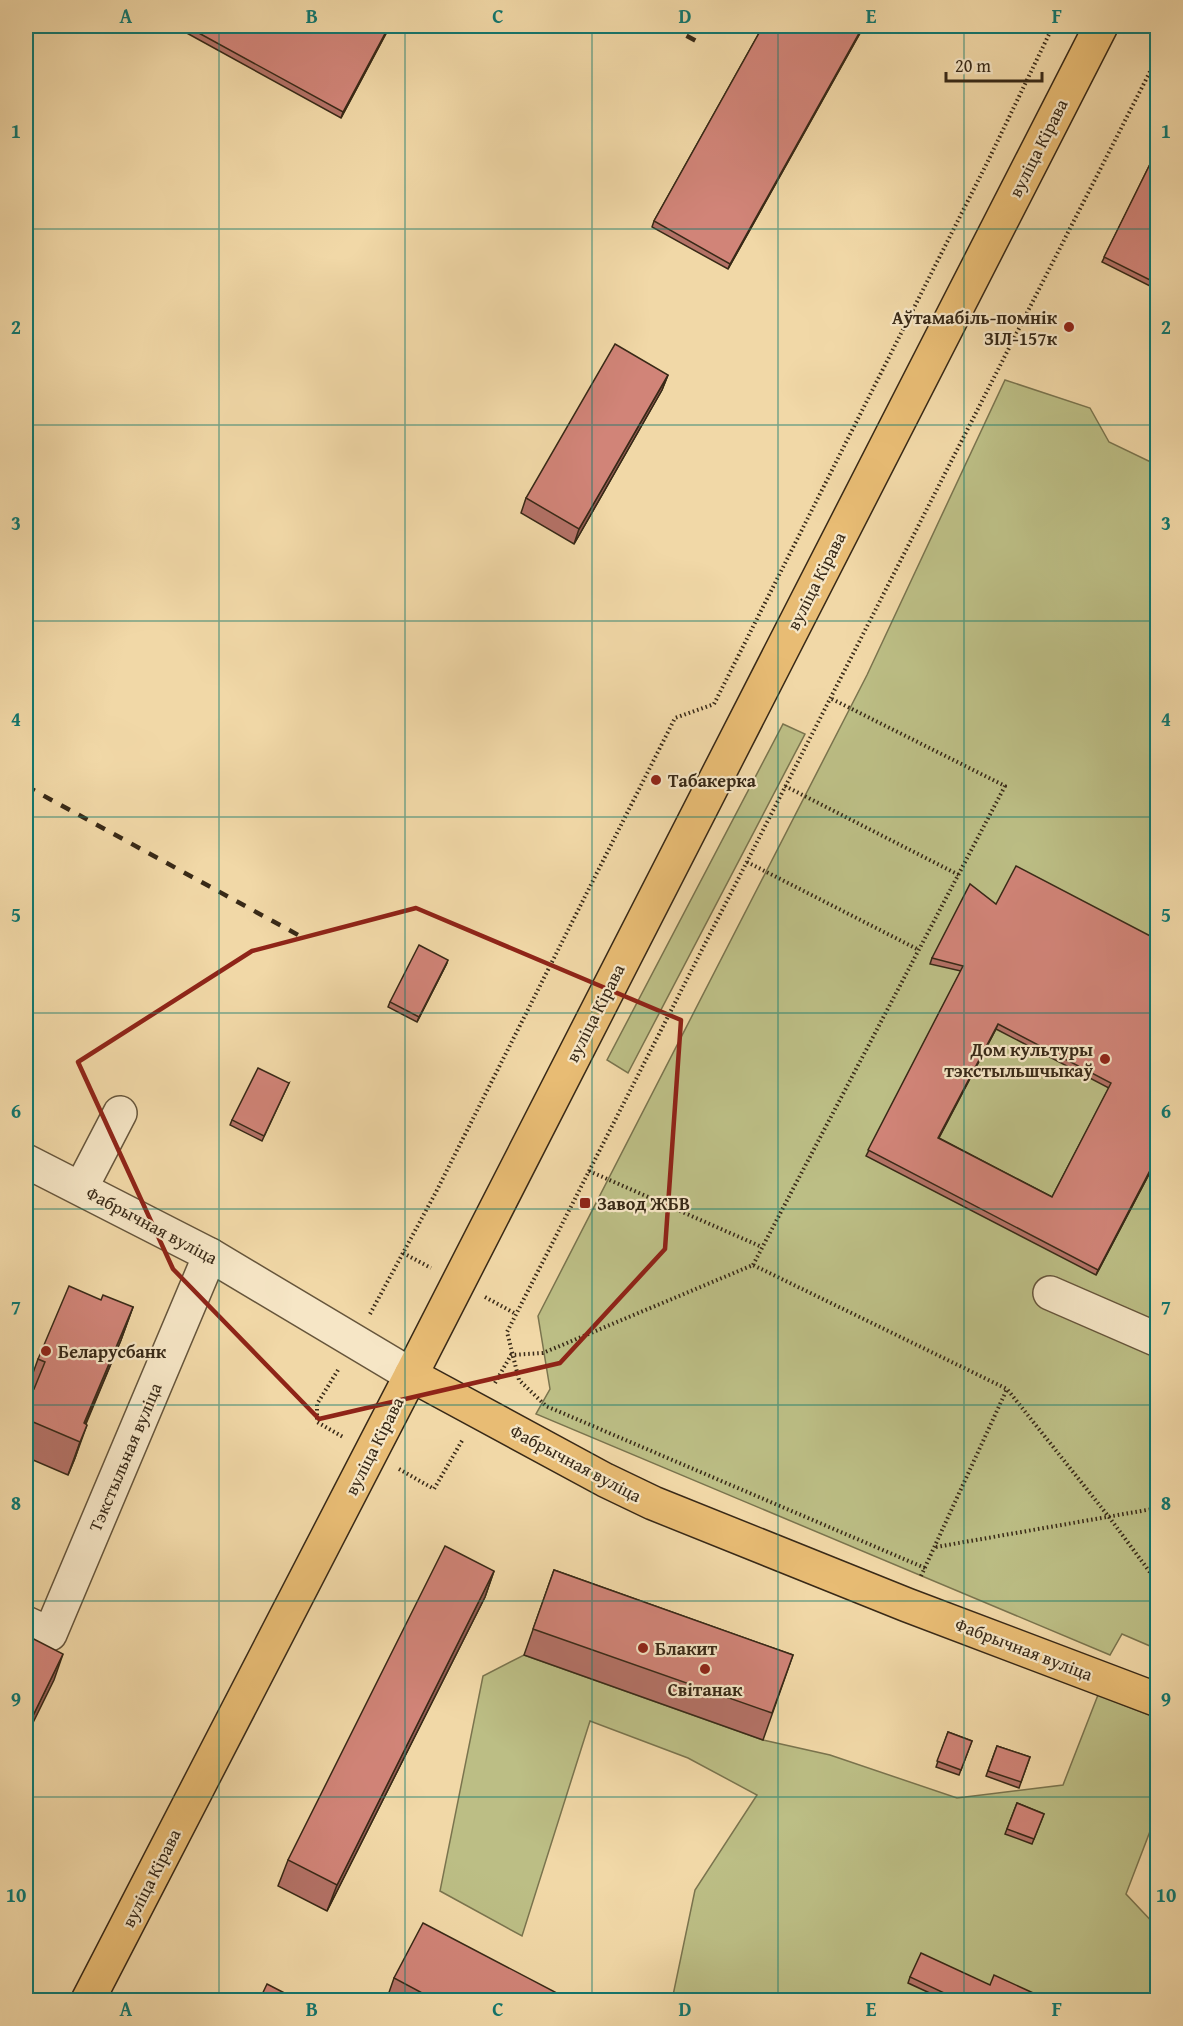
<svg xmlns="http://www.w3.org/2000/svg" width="1183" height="2026" viewBox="0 0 1183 2026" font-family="'Gentium Book Plus',serif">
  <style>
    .green { fill: #bcbe85; stroke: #7a744e; stroke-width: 1.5 }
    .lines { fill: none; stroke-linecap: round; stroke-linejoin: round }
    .minor-casing { stroke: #66553b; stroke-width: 36 }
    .major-casing { stroke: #382917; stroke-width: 36 }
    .path { stroke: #382917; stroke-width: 4; stroke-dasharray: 1.5 3; stroke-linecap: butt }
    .minor { stroke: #f6e6c6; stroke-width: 33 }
    .major { stroke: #e8bc74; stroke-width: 33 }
    .rail { stroke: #382917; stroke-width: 4.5; stroke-dasharray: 10 10; stroke-linecap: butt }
    .wall { fill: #b47267; stroke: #382917; stroke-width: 1.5; fill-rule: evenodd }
    .shaded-wall { fill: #925c54; stroke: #382917; stroke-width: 1.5 }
    .building { fill: #d18478; stroke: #382917; stroke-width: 1.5; fill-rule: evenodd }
    .marked { fill: none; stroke: #8f2418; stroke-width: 4.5; stroke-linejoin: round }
    .grid { fill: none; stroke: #0f766e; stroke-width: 1.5; stroke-opacity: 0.55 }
    .poi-dot { fill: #8f2418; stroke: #f6e6c6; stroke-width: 2 }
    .labels { text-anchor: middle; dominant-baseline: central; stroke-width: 4.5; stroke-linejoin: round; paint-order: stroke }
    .street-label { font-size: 18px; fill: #382917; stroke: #f6e6c6 }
    .poi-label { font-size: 18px; font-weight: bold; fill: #382917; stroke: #f6e6c6; text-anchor: start }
    .neatline { fill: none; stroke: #0f766e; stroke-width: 2 }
    .grid-label { font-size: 20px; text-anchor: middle; font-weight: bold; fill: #0f766e }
  </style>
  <rect width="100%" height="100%" fill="#f1d8a7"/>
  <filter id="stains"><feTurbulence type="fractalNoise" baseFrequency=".00333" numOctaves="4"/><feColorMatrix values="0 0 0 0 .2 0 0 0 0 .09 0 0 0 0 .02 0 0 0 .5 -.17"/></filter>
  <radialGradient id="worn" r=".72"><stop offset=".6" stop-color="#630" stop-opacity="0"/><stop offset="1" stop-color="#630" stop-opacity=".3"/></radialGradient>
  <g class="green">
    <path d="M1005 380 1090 408 1109 442 1157 465V1649L1122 1634 1110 1655 536 1414 550 1389 538 1316 867 675Z"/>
    <path d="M783 724 805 734 628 1073 607 1060Z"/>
    <path d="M524 1655 763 1740 830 1755 957 1798 1063 1785 1098 1695 1157 1718V1813L1126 1894 1157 1927V2000H672L695 1890 757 1795 688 1758 590 1721 522 1936 440 1891 483 1676Z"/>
  </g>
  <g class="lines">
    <defs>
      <g id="minor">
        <path d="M26 1161 210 1255 411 1375"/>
        <path d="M81 1188 120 1113"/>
        <path d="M1050 1293 1158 1340"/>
        <path d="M26 1623 50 1634 210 1255"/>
      </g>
      <g id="major">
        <path d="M411 1375 605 1480 653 1503 907 1605 1158 1700"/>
        <path d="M88 2000 411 1375 1101 26"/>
      </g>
    </defs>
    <use href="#minor" class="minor-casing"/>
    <use href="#major" class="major-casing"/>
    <g class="path">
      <path d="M785 786 959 875"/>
      <path d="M747 862 919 950"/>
      <path d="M589 1171 762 1247"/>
      <path d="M403 1253 431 1268"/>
      <path d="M753 1265 1005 786 830 698"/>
      <path d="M485 1297 516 1314"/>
      <path d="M370 1314 436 1192 675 718 714 704 988 161 1053 26"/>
      <path d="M338 1370 317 1404V1422L343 1437"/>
      <path d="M495 1383 511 1355 543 1353 753 1265 1007 1389 1109 1517 1158 1583"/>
      <path d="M399 1469 434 1489 463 1439"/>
      <path d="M936 1547 1158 1508"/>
      <path d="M925 1568 546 1406 519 1380 507 1332 1158 56"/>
      <path d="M921 1576 1007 1389"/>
    </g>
    <use href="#minor" class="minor"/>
    <use href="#major" class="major"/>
    <g class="rail">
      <path d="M669 26 698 42"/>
      <path d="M26 786 300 936"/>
    </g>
  </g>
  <g class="wall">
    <path d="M174 26H390L341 118Z"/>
    <path d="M763 26H864L728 269 652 227 654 221Z"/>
    <path d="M1158 148V290L1102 262Z"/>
    <path d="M668 375 662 390 574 544 521 513 526 498Z"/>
    <path d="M996 904 1158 940V1157L1096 1275 866 1156 961 971 930 964 932 958ZM996 1029 1109 1088 1052 1197 939 1138Z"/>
    <path d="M446 965 417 1022 388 1007 390 1002Z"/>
    <path d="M289 1083 262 1141 230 1125 232 1120Z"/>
    <path d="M101 1300 133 1307 121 1340 86 1424 75 1458 68 1475 26 1457V1386L28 1387 38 1359Z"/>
    <path d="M554 1570 793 1655 763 1740 524 1655Z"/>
    <path d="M494 1571 485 1597 327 1911 278 1886 288 1860Z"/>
    <path d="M948 1732 972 1741 959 1775 936 1767Z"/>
    <path d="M997 1746 1030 1757 1019 1788 986 1776Z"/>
    <path d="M1017 1803 1044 1814 1032 1844 1005 1834Z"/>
    <path d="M910 1977 990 1985 1041 2001H947L908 1983Z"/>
    <path d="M394 1978 572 2001H386Z"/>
  </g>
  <g class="shaded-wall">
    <path d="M389 26H390L341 118 343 112Z"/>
    <path d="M863 26H864L728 269 730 264Z"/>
    <path d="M668 375 662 390 574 544 579 529Z"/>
    <path d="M448 960 446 965 417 1022 419 1017Z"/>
    <path d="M998 1024 996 1029 936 1143 938 1138Z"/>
    <path d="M1158 1155V1157L1096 1275 1098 1270Z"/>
    <path d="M133 1307 121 1340 78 1441 84 1423Z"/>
    <path d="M87 1425 75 1458 68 1475 80 1442Z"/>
    <path d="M494 1571 485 1597 327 1911 337 1885Z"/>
    <path d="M63 1654 54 1680 26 1737V1730Z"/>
  </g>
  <g class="building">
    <path d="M186 26H389L343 112Z"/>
    <path d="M763 26H863L730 264 654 221Z"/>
    <path d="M1158 148V284L1104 257Z"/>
    <path d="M615 344 668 375 579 529 526 498Z"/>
    <path d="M1016 866 1158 940V1155L1098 1270 868 1150 963 966 932 958 970 884 996 904ZM998 1024 1111 1083 1052 1197 938 1138Z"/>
    <path d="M419 945 448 960 419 1017 390 1002Z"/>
    <path d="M258 1068 289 1083 264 1136 232 1120Z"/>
    <path d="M69 1286 101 1300 103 1295 133 1307 84 1423 87 1425 80 1442 26 1419V1386L34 1389 45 1362 38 1359Z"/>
    <path d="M445 1546 494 1571 337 1885 288 1860Z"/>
    <path d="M554 1570 793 1655 772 1713 533 1629Z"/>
    <path d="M26 1635 63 1654 26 1730Z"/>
    <path d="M948 1732 972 1741 961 1770 937 1761Z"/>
    <path d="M997 1746 1030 1757 1021 1782 988 1771Z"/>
    <path d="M1017 1803 1044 1814 1034 1839 1007 1829Z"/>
    <path d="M423 1923 572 2001H437L394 1978Z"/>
    <path d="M921 1953 990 1985 994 1975 1042 1997 1041 2001H961L910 1977Z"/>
    <path d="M267 1984 300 2001H259Z"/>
  </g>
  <path class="marked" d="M416 908 681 1020 665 1249 560 1363 319 1419 173 1269 78 1062 252 951Z"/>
  <path class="grid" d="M219 26V2000M405 26V2000M592 26V2000M778 26V2000M964 26V2000M26 229H1158M26 425H1158M26 621H1158M26 817H1158M26 1013H1158M26 1209H1158M26 1405H1158M26 1601H1158M26 1797H1158"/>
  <g class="poi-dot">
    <circle cx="1069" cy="327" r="6"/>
    <circle cx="656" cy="780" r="6"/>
    <circle cx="1105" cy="1059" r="6"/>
    <rect x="579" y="1197" width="12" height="12" rx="3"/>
    <circle cx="46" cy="1351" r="6"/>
    <circle cx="643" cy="1648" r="6"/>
    <circle cx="705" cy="1669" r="6"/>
  </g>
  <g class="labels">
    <g class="street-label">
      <text transform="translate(1038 148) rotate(-63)">вуліца Кірава</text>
      <text transform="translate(816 581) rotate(-63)">вуліца Кірава</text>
      <text transform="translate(595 1013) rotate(-63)">вуліца Кірава</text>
      <text transform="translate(152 1225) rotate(28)">Фабрычная вуліца</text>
      <text transform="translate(374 1446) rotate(-63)">вуліца Кірава</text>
      <text transform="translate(125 1457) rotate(-67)">Тэкстыльная вуліца</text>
      <text transform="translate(576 1463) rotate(28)">Фабрычная вуліца</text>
      <text transform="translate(1024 1649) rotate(21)">Фабрычная вуліца</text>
      <text transform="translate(151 1878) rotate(-63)">вуліца Кірава</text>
    </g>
    <g class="poi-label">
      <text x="1057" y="317" text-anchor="end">Аўтамабіль-помнік<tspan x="1057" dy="21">ЗІЛ-157к</tspan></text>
      <text x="668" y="780">Табакерка</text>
      <text x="1093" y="1049" text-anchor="end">Дом культуры<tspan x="1093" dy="21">тэкстыльшчыкаў</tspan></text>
      <text x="597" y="1203">Завод ЖБВ</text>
      <text x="58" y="1351">Беларусбанк</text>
      <text x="655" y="1648">Блакит</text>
      <text x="705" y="1689" text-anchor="middle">Світанак</text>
    </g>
  </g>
  <rect width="1183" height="2026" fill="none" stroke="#f1d8a7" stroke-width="66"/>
  <path d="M946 72v9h96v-9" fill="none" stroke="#382917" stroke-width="3"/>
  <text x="955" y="72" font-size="18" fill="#382917" stroke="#f6e6c6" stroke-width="4.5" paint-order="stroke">20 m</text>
  <rect x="33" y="33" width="1117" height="1960" class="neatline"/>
  <g class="grid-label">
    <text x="126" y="23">A</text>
    <text x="312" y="23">B</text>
    <text x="498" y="23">C</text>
    <text x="685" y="23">D</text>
    <text x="871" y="23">E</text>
    <text x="1057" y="23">F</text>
    <text x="16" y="138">1</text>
    <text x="1166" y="138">1</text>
    <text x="16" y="334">2</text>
    <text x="1166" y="334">2</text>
    <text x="16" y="530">3</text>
    <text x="1166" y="530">3</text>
    <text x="16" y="726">4</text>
    <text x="1166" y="726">4</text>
    <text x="16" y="922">5</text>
    <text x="1166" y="922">5</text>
    <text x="16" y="1118">6</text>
    <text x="1166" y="1118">6</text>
    <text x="16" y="1314">7</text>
    <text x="1166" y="1314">7</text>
    <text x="16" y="1510">8</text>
    <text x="1166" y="1510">8</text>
    <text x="16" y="1706">9</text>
    <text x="1166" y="1706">9</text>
    <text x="16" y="1902">10</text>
    <text x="1166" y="1902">10</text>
    <text x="126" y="2016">A</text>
    <text x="312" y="2016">B</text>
    <text x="498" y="2016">C</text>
    <text x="685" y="2016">D</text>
    <text x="871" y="2016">E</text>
    <text x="1057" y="2016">F</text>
  </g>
  <rect width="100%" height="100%" filter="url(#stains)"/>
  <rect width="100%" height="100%" fill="url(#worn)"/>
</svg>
